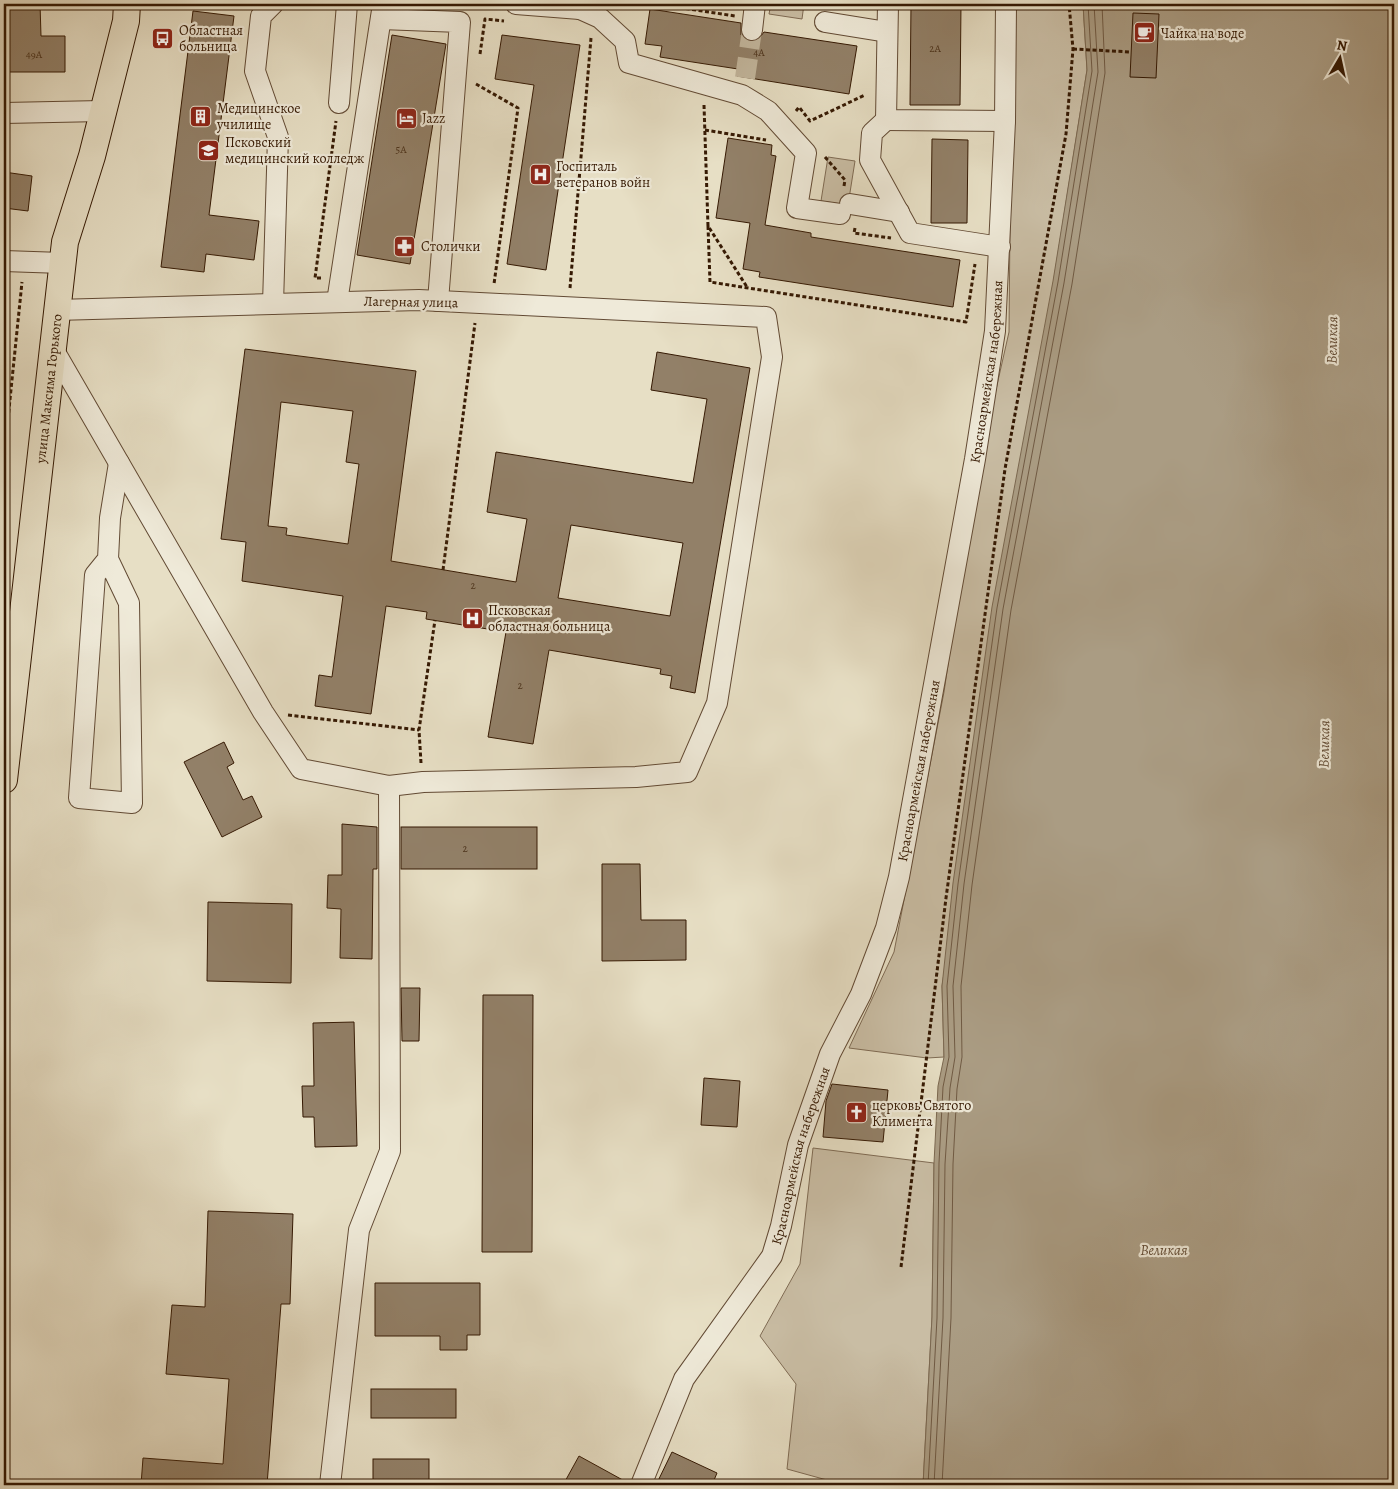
<svg xmlns="http://www.w3.org/2000/svg" width="1398" height="1489" viewBox="0 0 1398 1489" font-family="Alegreya,serif">
  <style>
    .green { fill: #c9bda4; stroke: #7f6b54 }
    .water { fill: #aa9c83; stroke: #7b6850 }
    .lines { fill: none; stroke-linecap: round; stroke-linejoin: round }
    .shore { stroke: #705a43; stroke-width: 1 }
    .building { fill: #928068; stroke: #351903; fill-rule: evenodd }
    .minor-tunnel { stroke: #c3b79e; stroke-width: 20; stroke-dasharray: 20 10; stroke-linecap: butt }
    .minor-casing { stroke: #624a34; stroke-width: 22 }
    .major-casing { stroke: #351903; stroke-width: 28 }
    .path { stroke: #351903; stroke-width: 3; stroke-dasharray: 4 2.5; stroke-linecap: butt }
    .minor { stroke: #efead9; stroke-width: 20 }
    .major { stroke: #e7dfc5; stroke-width: 26 }
    .labels { text-anchor: middle; dominant-baseline: central; stroke-width: 4.5; stroke-linejoin: round; paint-order: stroke }
    .number-label { font-size: 11px; fill: #4c331c }
    .poi-label { font-size: 14px; fill: #351903; stroke: #efead9; text-anchor: start }
    .street-label { font-size: 14px; fill: #351903; stroke: #efead9 }
    .water-label { font-size: 15px; font-style: italic; fill: #644d36; stroke: #efead9 }
  </style>
  <rect width="100%" height="100%" fill="#e7dfc5"/>
  <filter id="stains"><feTurbulence type="fractalNoise" baseFrequency=".004" numOctaves="4"/><feColorMatrix values="0 0 0 0 .2 0 0 0 0 .09 0 0 0 0 .02 0 0 0 .5 -.17"/></filter>
  <radialGradient id="worn" r=".72"><stop offset=".6" stop-color="#630" stop-opacity="0"/><stop offset="1" stop-color="#630" stop-opacity=".3"/></radialGradient>
  <g class="green">
    <path d="M771 4H804L802 19 769 14Z"/>
    <path d="M1014 4H1083L1087 70 942 986 944 1057 927 1058 849 1048 894 952 944 692 974 487 1009 332 1011 117Z"/>
    <path d="M828 157 855 161 848 205 821 201Z"/>
    <path d="M813 1148 934 1163 932 1317 923 1485H845L787 1469 796 1384 760 1336 800 1264Z"/>
  </g>
  <path class="water" d="M1083 4H1394V1485H923L932 1317 934 1163 938 1086 944 1057 942 986 953 883 992 607 1053 281 1087 70Z"/>
  <g class="lines">
    <g class="shore">
      <path d="M928 1485 937 1318 939 1163 943 1087 949 1057 947 986 958 884 997 608 1058 282 1092 71 1088 4"/>
      <path d="M934 1485 943 1318 945 1164 950 1088 955 1057 953 986 964 884 1003 609 1064 283 1098 72 1094 4"/>
      <path d="M942 1485 951 1318 953 1164 957 1089 962 1057 961 986 972 885 1011 610 1072 284 1105 73 1102 4"/>
    </g>
  </g>
  <g class="building">
    <path d="M4 4H40L41 36H65V72H4Z"/>
    <path d="M911 4H961L960 105H910Z"/>
    <path d="M650 9 741 23V35L750 42 757 41 764 32 857 46 849 94 737 76 738 69 660 57 662 46 645 44Z"/>
    <path d="M193 11 234 16 209 215 259 221 254 260 206 254 204 272 161 267Z"/>
    <path d="M1133 13 1159 14 1156 78 1130 77Z"/>
    <path d="M392 35 446 44 410 264 357 255Z"/>
    <path d="M502 35 580 45 546 270 507 264 534 85 495 79Z"/>
    <path d="M728 138 772 145 771 155 776 156 765 225 811 233V237L960 260 953 307 759 277 760 272 743 269 750 223 716 218Z"/>
    <path d="M932 139 968 140 967 223H931Z"/>
    <path d="M4 172 32 176 28 211 4 208Z"/>
    <path d="M245 349 416 371 391 561 516 582 527 519 487 512 496 452 693 483 707 399 651 390 657 352 750 368 695 693 670 688 672 676 660 674 661 669 549 650 533 744 488 737 506 632 426 619 427 612 386 606 371 714 315 706 319 675 332 677 343 596 242 581 246 542 221 539ZM281 402 353 411 346 462 359 464 348 544 286 535 287 528 268 526ZM571 525 683 543 670 616 558 598Z"/>
    <path d="M224 742 234 763 227 767 243 800 252 796 262 817 222 837 184 762Z"/>
    <path d="M342 824 377 827V869H373L372 959 340 958 341 909 327 908 328 875H342Z"/>
    <rect x="401" y="827" width="136" height="42"/>
    <path d="M602 864H640L641 920H686V960L602 961Z"/>
    <path d="M208 902 292 904 291 983 207 981Z"/>
    <path d="M401 988H420L419 1041H402Z"/>
    <path d="M483 995H533L532 1252H482Z"/>
    <path d="M354 1022 357 1146 315 1147 314 1117H303L302 1086H314L313 1023Z"/>
    <path d="M704 1078 740 1081 737 1127 701 1125Z"/>
    <path d="M832 1084 888 1090 883 1142 823 1137 826 1101Z"/>
    <path d="M208 1211 293 1214 290 1304H281L267 1485H141L143 1458 223 1464 229 1379 166 1374 172 1305 205 1307Z"/>
    <path d="M375 1283H480V1335H467V1350H440V1336H375Z"/>
    <rect x="371" y="1389" width="85" height="29"/>
    <path d="M672 1452 717 1473 712 1485H656Z"/>
    <path d="M579 1456 630 1484 629 1485H563Z"/>
    <rect x="373" y="1459" width="56" height="25"/>
  </g>
  <g class="lines">
    <path class="minor-tunnel" d="M745 78 752 30"/>
    <defs>
      <g id="minor">
        <path d="M273 4 261 16 255 71 278 137 273 304"/>
        <path d="M516 4 580 9 581 4"/>
        <path d="M888 4 886 120 1005 121"/>
        <path d="M580 9 600 18 625 41 629 63 742 95 768 111 806 153 797 208 840 214"/>
        <path d="M381 19 460 22 438 301"/>
        <path d="M825 22 887 32"/>
        <path d="M752 30 755 4"/>
        <path d="M339 103 347 4"/>
        <path d="M4 113 102 111"/>
        <path d="M886 120 872 133 870 160 910 233 1000 247"/>
        <path d="M850 204 899 212"/>
        <path d="M4 261 62 263"/>
        <path d="M337 302 383 4"/>
        <path d="M52 347 263 712 301 769 389 786 423 782 636 777 687 772 717 703 772 357 766 317 419 300 56 310"/>
        <path d="M108 559 95 575 79 798 132 803 129 603 108 559 110 518 119 463"/>
        <path d="M330 1485 359 1230 390 1151 389 786"/>
        <path id="s1" d="M641 1485 684 1379 772 1256 781 1226 798 1145 830 1054 861 994 886 928 899 877 975 459 995 331 1005 121 1006 4"/>
      </g>
      <g id="major">
        <path id="s2" d="M4 780 65 242 92 156 126 21 127 4"/>
      </g>
    </defs>
    <use href="#minor" class="minor-casing"/>
    <use href="#major" class="major-casing"/>
    <g class="path">
      <path d="M677 4 676 7 735 16"/>
      <path d="M1073 49 1131 52"/>
      <path d="M480 54 485 19 504 21"/>
      <path d="M476 84 518 108 494 284"/>
      <path d="M704 105 708 226 747 287"/>
      <path d="M796 111 799 107 810 121 865 95"/>
      <path d="M705 130 766 140"/>
      <path d="M825 157 845 180 844 186"/>
      <path d="M708 226 710 282 966 322 975 264"/>
      <path d="M855 228 854 233 891 238"/>
      <path d="M321 278H315L336 121"/>
      <path d="M570 288 591 38"/>
      <path d="M4 458 22 282"/>
      <path d="M443 570 475 323"/>
      <path d="M288 715 419 730"/>
      <path d="M421 763 419 730 435 620"/>
      <path d="M901 1267 946 898 1005 469 1066 134 1073 49 1069 4"/>
    </g>
    <use href="#minor" class="minor"/>
    <use href="#major" class="major"/>
  </g>
  <defs>
    <symbol id="cafe-square" viewBox="-11 -11 22 22"><rect x="-9" y="-9" width="18" height="18" rx="4" fill="#8f2418" stroke="#efead9"/><path d="M-5.5-4.5H6V0H3Q3 3.5 0 3.5H-2.5Q-5.5 3.5-5.5 0ZM3-3.2v2h1.7v-2ZM-6 4.5H4V6H-6Z" fill="#fff"/></symbol>
    <symbol id="bus-square" viewBox="-11 -11 22 22"><rect x="-9" y="-9" width="18" height="18" rx="4" fill="#8f2418" stroke="#efead9"/><path d="M-5-6H5V4H4V6H2V4H-2V6H-4V4H-5ZM-3.5-4V0h7V-4ZM-3.5 1.2v1.5H-2V1.2ZM2 1.2v1.5H3.5V1.2Z" fill="#fff"/></symbol>
    <symbol id="building-square" viewBox="-11 -11 22 22"><rect x="-9" y="-9" width="18" height="18" rx="4" fill="#8f2418" stroke="#efead9"/><path d="M-4-6H4V6H1V3H-1V6H-4ZM-2.5-4.3h1.7v1.8h-1.7ZM.8-4.3h1.7v1.8H.8ZM-2.5-1h1.7V.8h-1.7ZM.8-1h1.7V.8H.8Z" fill="#fff"/></symbol>
    <symbol id="hotel-square" viewBox="-11 -11 22 22"><rect x="-9" y="-9" width="18" height="18" rx="4" fill="#8f2418" stroke="#efead9"/><path d="M-6-4.5h1.5V1H6V5H4.5V3h-9V5H-6ZM-4 0a1.8 1.8 0 1 1 3.6 0ZM.5 0V-2.5h3Q6-2.5 6 0Z" fill="#fff"/></symbol>
    <symbol id="university-square" viewBox="-11 -11 22 22"><rect x="-9" y="-9" width="18" height="18" rx="4" fill="#8f2418" stroke="#efead9"/><path d="M0-5L7-2L0 1L-7-2ZM-4 1L0 2.5L4 1V4Q0 6-4 4Z" fill="#fff"/></symbol>
    <symbol id="hospital-square" viewBox="-11 -11 22 22"><rect x="-9" y="-9" width="18" height="18" rx="4" fill="#8f2418" stroke="#efead9"/><path d="M-5-5h3v3.5h4V-5h3V5h-3V1.5h-4V5h-3Z" fill="#fff"/></symbol>
    <symbol id="pharmacy-square" viewBox="-11 -11 22 22"><rect x="-9" y="-9" width="18" height="18" rx="4" fill="#8f2418" stroke="#efead9"/><path d="M-2-6h4v4h4v4h-4v4h-4v-4h-4v-4h4Z" fill="#fff"/></symbol>
    <symbol id="church-square" viewBox="-11 -11 22 22"><rect x="-9" y="-9" width="18" height="18" rx="4" fill="#8f2418" stroke="#efead9"/><path d="M-1.2-6h2.4v3.5h3.3v2.4h-3.3V6h-2.4V-.1h-3.3v-2.4h3.3Z" fill="#fff"/></symbol>
  </defs>
  <g fill-rule="evenodd">
    <use href="#cafe-square" x="1132" y="20" width="25" height="25"/>
    <use href="#bus-square" x="150" y="26" width="25" height="25"/>
    <use href="#building-square" x="188" y="104" width="25" height="25"/>
    <use href="#hotel-square" x="394" y="106" width="25" height="25"/>
    <use href="#university-square" x="196" y="138" width="25" height="25"/>
    <use href="#hospital-square" x="528" y="162" width="25" height="25"/>
    <use href="#pharmacy-square" x="392" y="234" width="25" height="25"/>
    <use href="#hospital-square" x="460" y="606" width="25" height="25"/>
    <use href="#church-square" x="844" y="1100" width="25" height="25"/>
  </g>
  <g class="labels">
    <g class="number-label">
      <text x="935" y="48">2А</text>
      <text x="759" y="52">4А</text>
      <text x="34" y="54">49А</text>
      <text x="401" y="149">5А</text>
      <text x="473" y="585">2</text>
      <text x="520" y="685">2</text>
      <text x="465" y="848">2</text>
    </g>
    <g class="poi-label">
      <text x="179" y="30">Областная<tspan x="179" dy="16">больница</tspan></text>
      <text x="1161" y="33">Чайка на воде</text>
      <text x="217" y="108">Медицинское<tspan x="217" dy="16">училище</tspan></text>
      <text x="422" y="118">Jazz</text>
      <text x="225" y="142">Псковский<tspan x="225" dy="16">медицинский колледж</tspan></text>
      <text x="556" y="166">Госпиталь<tspan x="556" dy="16">ветеранов войн</tspan></text>
      <text x="421" y="246">Столички</text>
      <text x="488" y="610">Псковская<tspan x="488" dy="16">областная больница</tspan></text>
      <text x="872" y="1105">церковь Святого<tspan x="872" dy="16">Климента</tspan></text>
    </g>
    <g class="street-label">
      <text transform="translate(411 302) rotate(1)">Лагерная улица</text>
      <text stroke="none"><textPath href="#s1" startOffset="1180">Красноармейская набережная</textPath></text>
      <text stroke="none"><textPath href="#s2" startOffset="394">улица Максима Горького</textPath></text>
      <text stroke="none"><textPath href="#s1" startOffset="775">Красноармейская набережная</textPath></text>
      <text stroke="none"><textPath href="#s1" startOffset="370">Красноармейская набережная</textPath></text>
    </g>
    <g class="water-label">
      <text transform="translate(1332 340) rotate(-89)">Великая</text>
      <text transform="translate(1324 744) rotate(-89)">Великая</text>
      <text x="1164" y="1250">Великая</text>
    </g>
  </g>
  <rect width="1398" height="1489" fill="none" stroke="#e7dfc5" stroke-width="20"/>
  <rect x="5" y="5" width="1388" height="1479" fill="none" stroke="#351903" stroke-width="2.5"/>
  <rect x="10" y="10" width="1378" height="1469" fill="none" stroke="#351903"/>
  <g transform="translate(1340 58) rotate(9)" stroke="#efead9" stroke-width="4" paint-order="stroke">
  <path d="M0-4L9 19L0 12L-9 19Z" fill="#351903"/>
  <text y="-8" font-size="14" font-weight="bold" text-anchor="middle" fill="#351903">N</text>
  </g>
  <rect width="100%" height="100%" filter="url(#stains)"/>
  <rect width="100%" height="100%" fill="url(#worn)"/>
</svg>
